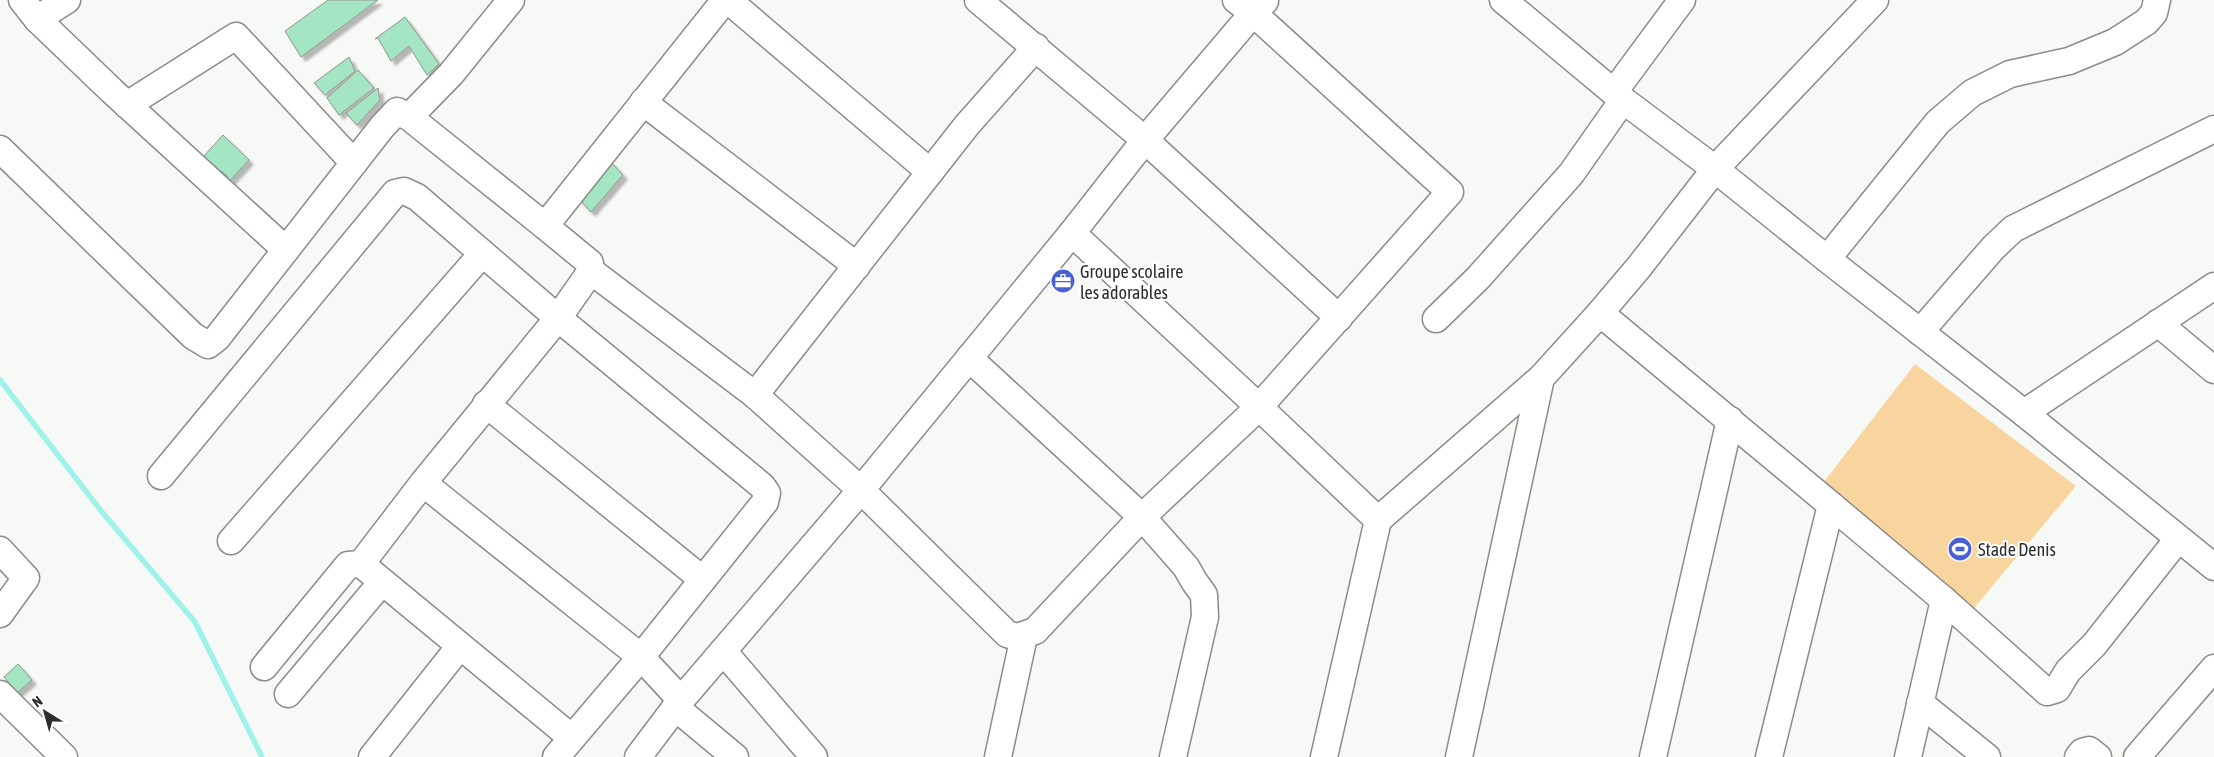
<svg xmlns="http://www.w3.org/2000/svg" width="2214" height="757" viewBox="0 0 2214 757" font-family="'Asap Condensed',sans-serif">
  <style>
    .green { fill: #f8d59f }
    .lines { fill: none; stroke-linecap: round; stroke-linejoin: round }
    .stream { stroke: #9ef2ea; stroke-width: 5.5 }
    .building { fill: #a4e6c3; stroke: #8f9290; filter: url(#shadow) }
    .minor-casing { stroke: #8a8c89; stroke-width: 29 }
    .minor { stroke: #fff; stroke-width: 26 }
    .labels { text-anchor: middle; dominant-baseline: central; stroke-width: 4; stroke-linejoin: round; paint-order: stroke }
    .poi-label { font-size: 18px; fill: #2d2e2d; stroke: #fff; text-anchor: start }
  </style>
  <defs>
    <filter id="shadow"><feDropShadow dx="4.5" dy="4.5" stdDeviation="1" flood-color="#0004"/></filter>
  </defs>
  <rect width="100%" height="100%" fill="#f7f9f6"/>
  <path class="green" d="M1915 364 2076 486 1970 613 1823 483Z"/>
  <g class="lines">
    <path class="stream" d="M0 380 102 512 195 622 262 757"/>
  </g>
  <g class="building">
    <path d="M328 0H378L301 57 285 31Z"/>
    <path d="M405 17 439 64 427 75 409 46 391 61 378 38 375 39Z"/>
    <path d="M349 57 355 71 325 95 314 83Z"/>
    <path d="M358 70 374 88 339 115 327 98Z"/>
    <path d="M378 88 380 100 357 125 346 113Z"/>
    <path d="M223 135 249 160 228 183 227 176 221 171 217 174 202 158Z"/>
    <path d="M610 161 623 175 591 212 577 197Z"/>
    <path d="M18 664 32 680 17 693 4 677Z"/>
  </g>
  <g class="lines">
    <defs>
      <g id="minor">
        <path d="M22 0 37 19 112 91 286 250"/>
        <path d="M728 0 930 172"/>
        <path d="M978 0 1145 140 1339 318"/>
        <path d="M1503 0 1623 100 1715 169 1827 259 2024 413 2214 567"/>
        <path d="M1265 1 1253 13 1450 192 1259 407 1378 520 1541 378"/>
        <path d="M37 19 67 0"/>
        <path d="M1614 92 1682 0"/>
        <path d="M643 102 857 266"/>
        <path d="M127 105 236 36 354 163"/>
        <path d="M409 117 451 74 511 0"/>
        <path d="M0 149 193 336 208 345 217 338 382 127 397 111 409 117 545 226"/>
        <path d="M1827 259 1938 122 1972 93 2010 74 2069 61 2115 42 2146 22 2154 13 2157 0"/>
        <path d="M591 271 755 395 861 490 1007 634 1017 637 1035 631 1142 517 1259 407 1072 233"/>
        <path d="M1436 319 1478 278 1571 174 1623 100"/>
        <path d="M2158 323 2214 370"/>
        <path d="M1920 332 1993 248 2013 229 2214 129"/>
        <path d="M969 358 1142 517 1186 567 1194 581 1204 595 1205 617 1173 757"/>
        <path d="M755 395 967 125 1036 47"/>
        <path d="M486 404 702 579"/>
        <path d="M2024 413 2214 286"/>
        <path d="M161 476 395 193 404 191 417 197 558 318 423 483 361 564"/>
        <path d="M423 483 641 657 556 757"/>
        <path d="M1831 505 1600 313 1639 267 1715 169 1875 0"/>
        <path d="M231 541 482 254"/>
        <path d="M0 550 26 578 0 614"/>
        <path d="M723 651 814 757"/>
        <path d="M264 667 348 565 361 564 572 738"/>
        <path d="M0 694 64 757"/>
        <path d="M288 694 382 582"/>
        <path d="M681 700 641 657 765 502 767 493 762 486 558 318 591 271 590 263 545 226 725 0"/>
        <path d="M1920 703 1987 757"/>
        <path d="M675 707 735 757"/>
        <path d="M372 757 460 646"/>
        <path d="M638 757 681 700 861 490 1072 233 1145 140 1253 13 1236 0"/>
        <path d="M998 757 1024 636"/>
        <path d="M1324 757 1378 520"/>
        <path d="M1459 757 1541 378 1600 313"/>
        <path d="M1653 757 1730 420"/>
        <path d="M1769 757 1831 505 1944 600 2047 692 2057 689 2068 671 2094 645 2178 539"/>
        <path d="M1908 757 1944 600"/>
        <path d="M2078 757 2082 752 2089 750 2098 757"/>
        <path d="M2137 757 2214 668"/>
      </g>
    </defs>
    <use href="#minor" class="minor-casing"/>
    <use href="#minor" class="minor"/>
  </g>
  <defs>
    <symbol id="office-disc" viewBox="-11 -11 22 22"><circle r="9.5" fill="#4961d5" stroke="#fff"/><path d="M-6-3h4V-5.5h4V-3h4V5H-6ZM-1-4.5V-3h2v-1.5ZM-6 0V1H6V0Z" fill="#fff"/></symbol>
    <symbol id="stadium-disc" viewBox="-11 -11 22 22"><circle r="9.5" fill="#4961d5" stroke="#fff"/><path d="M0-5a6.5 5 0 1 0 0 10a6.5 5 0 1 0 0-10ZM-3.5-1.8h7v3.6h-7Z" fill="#fff"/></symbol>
  </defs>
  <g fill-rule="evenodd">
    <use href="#office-disc" x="1049" y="267" width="28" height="28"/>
    <use href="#stadium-disc" x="1946" y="535" width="28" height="28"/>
  </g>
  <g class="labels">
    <g class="poi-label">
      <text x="1080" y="271">Groupe scolaire<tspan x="1080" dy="21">les adorables</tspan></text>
      <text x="1978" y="549">Stade Denis</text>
    </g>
  </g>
  <g transform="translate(45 712) rotate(323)" stroke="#ffffff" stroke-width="4" paint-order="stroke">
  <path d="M0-4L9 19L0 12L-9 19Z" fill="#2d2e2d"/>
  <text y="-8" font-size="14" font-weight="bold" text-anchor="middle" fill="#2d2e2d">N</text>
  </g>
</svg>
